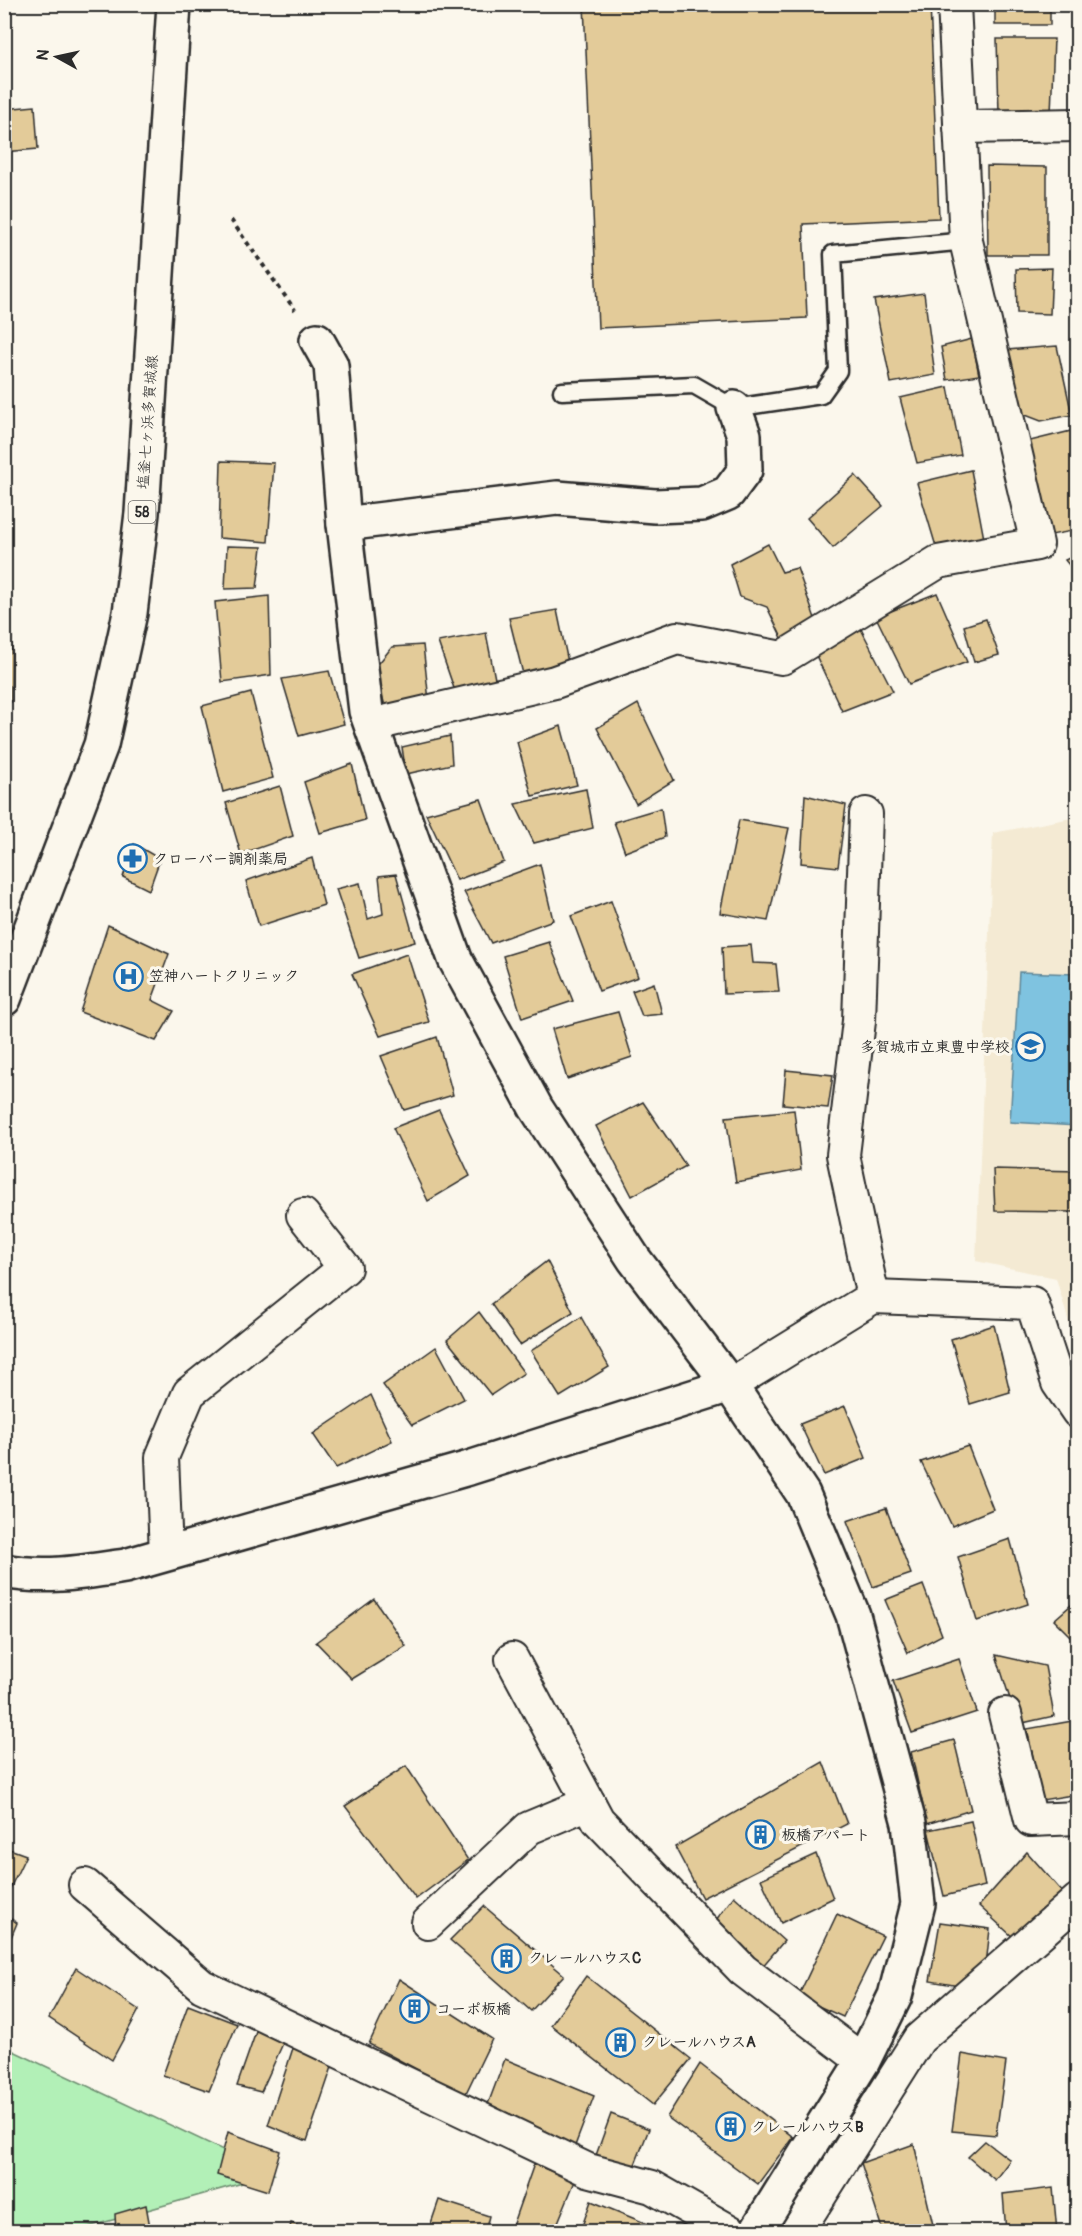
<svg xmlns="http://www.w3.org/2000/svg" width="1082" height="2236" viewBox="0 0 1082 2236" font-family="Pangolin,'Klee One',sans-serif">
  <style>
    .built { fill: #f4ead3 }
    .green { fill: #b2f0b7; stroke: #6e8e71; stroke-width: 1.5 }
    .water { fill: #7fc3e0; stroke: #5d8698; stroke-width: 1.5 }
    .building { fill: #e3cb99; stroke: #2b2b2b; stroke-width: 1.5 }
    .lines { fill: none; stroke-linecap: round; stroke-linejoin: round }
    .service-casing { stroke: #2b2b2b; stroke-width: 21 }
    .minor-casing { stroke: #2b2b2b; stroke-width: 36 }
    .tertiary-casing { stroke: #2b2b2b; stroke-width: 38 }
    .primary-casing { stroke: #2b2b2b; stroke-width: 38 }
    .path { stroke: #2b2b2b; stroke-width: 4; stroke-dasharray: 4.5 4.5; stroke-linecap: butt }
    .service { stroke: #fbf7ec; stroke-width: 16 }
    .minor { stroke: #fbf7ec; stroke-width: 32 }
    .tertiary { stroke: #fbf7ec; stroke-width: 33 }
    .primary { stroke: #fbf7ec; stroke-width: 33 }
    .labels { text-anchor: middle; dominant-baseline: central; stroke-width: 6; stroke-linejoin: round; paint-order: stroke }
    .shield { fill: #fbf7ec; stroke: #696865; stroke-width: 1.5 }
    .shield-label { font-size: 14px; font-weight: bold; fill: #2b2b2b }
    .street-label { font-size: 15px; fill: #2b2b2b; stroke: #fbf7ec }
    .poi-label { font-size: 15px; font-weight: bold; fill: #2b2b2b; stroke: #fbf7ec; text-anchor: start }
  </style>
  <rect width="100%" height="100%" fill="#fbf7ec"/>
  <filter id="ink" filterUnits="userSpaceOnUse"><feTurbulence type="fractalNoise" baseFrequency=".0167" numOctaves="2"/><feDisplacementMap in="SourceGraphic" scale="12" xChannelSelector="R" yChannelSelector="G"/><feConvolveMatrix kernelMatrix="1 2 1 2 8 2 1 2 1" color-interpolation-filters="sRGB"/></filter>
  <g filter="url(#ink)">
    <path class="built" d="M1077 817V1351L1056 1278 976 1261 993 833Z"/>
    <path class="green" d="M5 2047 274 2174 74 2231 5 2232Z"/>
    <path class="water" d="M1019 972 1077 974V1126L1010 1122Z"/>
    <g class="building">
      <path d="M584 4H930L939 218 803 224 807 318 598 328Z"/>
      <rect x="995" y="4" width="55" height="21"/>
      <path d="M997 39H1054L1051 113H999Z"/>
      <path d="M35 106 38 149 4 152V109Z"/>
      <path d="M987 166 1047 167V255H988Z"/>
      <path d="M1052 268 1050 314 1017 313 1016 269Z"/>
      <path d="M924 293 935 375 891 383 874 300Z"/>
      <path d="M972 339 979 375 947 380 941 347Z"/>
      <path d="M1057 346 1072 415 1041 421 1015 411 1007 350Z"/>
      <path d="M948 387 961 455 917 463 900 398Z"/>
      <path d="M1071 431 1078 453V530L1051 535 1026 442Z"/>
      <path d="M221 461 274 463 268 542 219 538Z"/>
      <path d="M971 470 985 544 937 550 917 483Z"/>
      <path d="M855 475 883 506 833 548 807 518Z"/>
      <path d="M768 544 782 572 797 568 817 624 783 640 767 607 740 597 730 564Z"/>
      <path d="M227 546 262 547 257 588 225 589Z"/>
      <path d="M1078 554V576L1065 560Z"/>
      <path d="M937 593 967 662 909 684 876 617Z"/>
      <path d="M269 596 271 675 222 682 215 602Z"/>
      <path d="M4 601 12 602 11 702H4Z"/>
      <path d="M557 610 569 667 524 678 509 618Z"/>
      <path d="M986 619 999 655 974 662 964 626Z"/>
      <path d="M860 627 893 691 842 711 813 649Z"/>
      <path d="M486 633 496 684 456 694 438 642Z"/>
      <path d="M423 645 429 701 386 710 375 668 392 647Z"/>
      <path d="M329 671 344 724 299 736 282 679Z"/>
      <path d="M251 693 273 778 223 792 202 706Z"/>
      <path d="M638 704 674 780 636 804 597 728Z"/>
      <path d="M561 726 577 785 532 796 517 742Z"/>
      <path d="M450 736 452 764 406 774 402 747Z"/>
      <path d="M352 764 365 820 320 833 304 782Z"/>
      <path d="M280 786 293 836 241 854 226 803Z"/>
      <path d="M586 789 593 828 534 843 515 804Z"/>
      <path d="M805 795 846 805 838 867 801 863Z"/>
      <path d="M481 799 504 862 457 880 426 814Z"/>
      <path d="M661 808 665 837 625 852 614 822Z"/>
      <path d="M739 820 789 828 768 921 720 913Z"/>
      <path d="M134 844 160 859 149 890 123 877Z"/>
      <path d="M312 858 324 905 259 926 246 881Z"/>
      <path d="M540 864 553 920 491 943 464 892Z"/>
      <path d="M396 874 415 942 359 958 336 889 360 883 368 919 383 914 379 876Z"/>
      <path d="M611 901 638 977 599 991 571 916Z"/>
      <path d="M108 925 169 954 152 1000 174 1011 156 1041 80 1012Z"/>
      <path d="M549 942 573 1001 522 1018 503 956Z"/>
      <path d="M751 945 753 963 776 964 779 992 724 994 722 947Z"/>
      <path d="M407 954 429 1022 380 1036 352 974Z"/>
      <path d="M654 983 662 1014 642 1016 632 991Z"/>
      <path d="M618 1012 632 1057 567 1079 552 1029Z"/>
      <path d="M437 1037 453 1095 404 1110 381 1056Z"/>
      <path d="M786 1070 833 1075 828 1108 783 1104Z"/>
      <path d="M643 1102 686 1166 632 1196 596 1126Z"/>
      <path d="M439 1110 470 1176 428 1201 393 1128Z"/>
      <path d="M794 1110 801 1170 736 1182 726 1117Z"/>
      <path d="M993 1169 1078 1171V1212L995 1211Z"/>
      <path d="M547 1261 573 1312 520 1345 491 1304Z"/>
      <path d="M479 1312 524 1373 491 1395 447 1340Z"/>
      <path d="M581 1317 609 1367 560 1397 531 1351Z"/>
      <path d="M994 1325 1010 1392 970 1404 951 1339Z"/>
      <path d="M436 1347 464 1399 412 1425 383 1385Z"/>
      <path d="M371 1395 392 1441 336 1468 313 1434Z"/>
      <path d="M845 1406 866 1458 824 1475 800 1424Z"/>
      <path d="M968 1446 993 1509 952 1526 921 1462Z"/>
      <path d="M886 1508 911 1574 873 1587 847 1521Z"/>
      <path d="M1010 1539 1028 1604 977 1621 958 1557Z"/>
      <path d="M923 1585 942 1635 908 1653 885 1600Z"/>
      <path d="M374 1599 406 1646 352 1679 316 1642Z"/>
      <path d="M1078 1599V1644L1054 1620Z"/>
      <path d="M996 1655 1045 1666 1054 1716 1018 1724Z"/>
      <path d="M959 1659 977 1712 912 1733 893 1681Z"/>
      <path d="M1078 1720V1794L1042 1800 1027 1729Z"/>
      <path d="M954 1740 971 1810 927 1824 911 1752Z"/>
      <path d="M823 1762 847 1824 702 1898 675 1847Z"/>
      <path d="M406 1766 468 1860 416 1899 345 1806Z"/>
      <path d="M971 1821 985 1886 944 1896 928 1830Z"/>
      <path d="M4 1847 26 1855 4 1901Z"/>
      <path d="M1027 1852 1064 1894 1015 1939 979 1906Z"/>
      <path d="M816 1854 833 1898 781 1923 761 1879Z"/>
      <path d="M734 1896 784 1941 761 1968 713 1924Z"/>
      <path d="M484 1906 564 1975 531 2011 450 1940Z"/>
      <path d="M4 1914 17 1923 4 1954Z"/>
      <path d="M837 1914 883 1936 843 2017 798 1997Z"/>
      <path d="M940 1922 990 1929 986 1965 965 1987 930 1981Z"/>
      <path d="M76 1968 139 2010 112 2060 49 2018Z"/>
      <path d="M586 1976 691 2059 653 2105 551 2025Z"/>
      <path d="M399 1979 492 2039 465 2095 369 2044Z"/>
      <path d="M188 2005 237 2024 209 2091 163 2075Z"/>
      <path d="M257 2029 285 2039 261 2092 237 2086Z"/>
      <path d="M293 2048 333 2064 307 2141 268 2125Z"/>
      <path d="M962 2054 1006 2062 996 2135 952 2131Z"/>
      <path d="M505 2059 594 2096 573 2151 485 2112Z"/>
      <path d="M700 2064 793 2137 758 2184 667 2117Z"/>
      <path d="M611 2114 649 2129 632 2172 595 2158Z"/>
      <path d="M228 2132 280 2151 268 2191 217 2175Z"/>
      <path d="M985 2141 1010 2160 995 2180 968 2157Z"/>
      <path d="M914 2144 933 2225 903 2232H883L861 2163Z"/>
      <path d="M534 2164 575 2181 554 2232H510Z"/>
      <path d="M1053 2188 1057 2232H1006L1003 2194Z"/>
      <path d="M439 2200 489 2216 485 2232H428Z"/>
      <path d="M591 2201 667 2232H580Z"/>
      <path d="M146 2205 150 2227 132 2232H116L115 2214Z"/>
      <path d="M291 2223 314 2232H289Z"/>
    </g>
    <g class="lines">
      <defs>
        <path id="service" d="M562 391 694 385 734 408 821 395 838 371 833 254 966 241"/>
        <g id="minor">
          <path d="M960 127 1078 125"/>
          <path d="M371 725 555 682 677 638 782 658 938 562 1037 544 966 241 954 4"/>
          <path d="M866 814 859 1021 843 1155 873 1297"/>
          <path d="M730 1385 873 1297 1032 1303 1058 1383 1078 1412"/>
          <path d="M166 1554 162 1457 189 1393 345 1268 303 1215"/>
          <path d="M512 1659 598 1820 743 1970 863 2061"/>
          <path d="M1005 1714 1031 1820 1078 1818"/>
          <path d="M85 1885 202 1986 588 2170 652 2187 731 2232"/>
          <path d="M428 1923 529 1828 589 1803"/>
          <path d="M797 2232 919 2039 1078 1900"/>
        </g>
        <g id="tertiary">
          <path d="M317 340 331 365 344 524 366 711 455 959 536 1108 634 1259 730 1385 803 1494 853 1615 909 1823 918 1904 895 1996 863 2061 756 2232"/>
          <path d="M344 524 557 498 655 506 702 504 728 493 745 470 744 435 734 408"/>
          <path d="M4 1571C45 1579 85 1572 125 1566L469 1468 730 1385"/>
        </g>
        <path id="primary" d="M4 999 101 745 130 613 142 513 174 4"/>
      </defs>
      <use href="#service" class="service-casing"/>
      <use href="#minor" class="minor-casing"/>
      <use href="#tertiary" class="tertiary-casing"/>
      <use href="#primary" class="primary-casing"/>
      <path class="path" d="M231 220 295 310"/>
      <use href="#service" class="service"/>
      <use href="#minor" class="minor"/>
      <use href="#tertiary" class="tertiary"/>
      <use href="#primary" class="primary"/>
    </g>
  </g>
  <defs>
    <symbol id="pharmacy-ring" viewBox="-11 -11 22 22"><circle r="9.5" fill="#fbf7ec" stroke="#1f6fb2" stroke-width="1.5"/><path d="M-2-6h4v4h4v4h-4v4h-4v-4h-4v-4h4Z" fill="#1f6fb2"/></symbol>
    <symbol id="hospital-ring" viewBox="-11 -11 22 22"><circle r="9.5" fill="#fbf7ec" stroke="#1f6fb2" stroke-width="1.5"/><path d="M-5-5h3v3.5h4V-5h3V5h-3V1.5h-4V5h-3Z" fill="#1f6fb2"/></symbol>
    <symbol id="school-ring" viewBox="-11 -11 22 22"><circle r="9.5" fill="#fbf7ec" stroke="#1f6fb2" stroke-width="1.5"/><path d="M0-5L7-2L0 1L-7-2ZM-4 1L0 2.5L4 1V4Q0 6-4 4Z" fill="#1f6fb2"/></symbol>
    <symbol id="building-ring" viewBox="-11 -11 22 22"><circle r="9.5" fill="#fbf7ec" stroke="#1f6fb2" stroke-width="1.5"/><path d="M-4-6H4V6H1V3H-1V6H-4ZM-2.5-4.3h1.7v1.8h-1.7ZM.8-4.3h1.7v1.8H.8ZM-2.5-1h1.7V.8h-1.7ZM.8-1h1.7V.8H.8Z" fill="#1f6fb2"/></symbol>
  </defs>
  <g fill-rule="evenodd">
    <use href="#pharmacy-ring" x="116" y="842" width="33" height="33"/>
    <use href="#hospital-ring" x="112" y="960" width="33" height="33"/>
    <use href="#school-ring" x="1014" y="1030" width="33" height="33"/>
    <use href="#building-ring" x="744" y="1818" width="33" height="33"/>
    <use href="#building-ring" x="490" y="1942" width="33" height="33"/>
    <use href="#building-ring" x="398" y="1992" width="33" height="33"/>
    <use href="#building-ring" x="604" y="2026" width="33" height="33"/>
    <use href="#building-ring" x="714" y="2110" width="33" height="33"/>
  </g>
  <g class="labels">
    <rect class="shield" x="128.5" y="501" width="27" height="22" rx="4.5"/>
    <g class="shield-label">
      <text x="142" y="512">58</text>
    </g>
    <g class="street-label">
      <text transform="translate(148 422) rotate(-86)">塩釜七ヶ浜多賀城線</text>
    </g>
    <g class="poi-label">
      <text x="153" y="859">クローバー調剤薬局</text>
      <text x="149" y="976">笠神ハートクリニック</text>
      <text x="1010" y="1047" text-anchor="end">多賀城市立東豊中学校</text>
      <text x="781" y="1835">板橋アパート</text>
      <text x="528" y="1958">クレールハウスC</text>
      <text x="436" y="2009">コーポ板橋</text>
      <text x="642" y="2042">クレールハウスA</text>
      <text x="751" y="2127">クレールハウスB</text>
    </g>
  </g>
  <rect width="1082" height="2236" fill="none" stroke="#fbf7ec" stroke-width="24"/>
  <rect x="12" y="12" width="1058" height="2212" fill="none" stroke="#2b2b2b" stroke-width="2" filter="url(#ink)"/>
  <g transform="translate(57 57) rotate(278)" stroke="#fbf7ec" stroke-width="4.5" paint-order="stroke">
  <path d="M0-4.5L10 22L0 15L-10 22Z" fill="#2b2b2b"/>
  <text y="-9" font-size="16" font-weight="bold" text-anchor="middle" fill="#2b2b2b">N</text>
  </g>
</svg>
